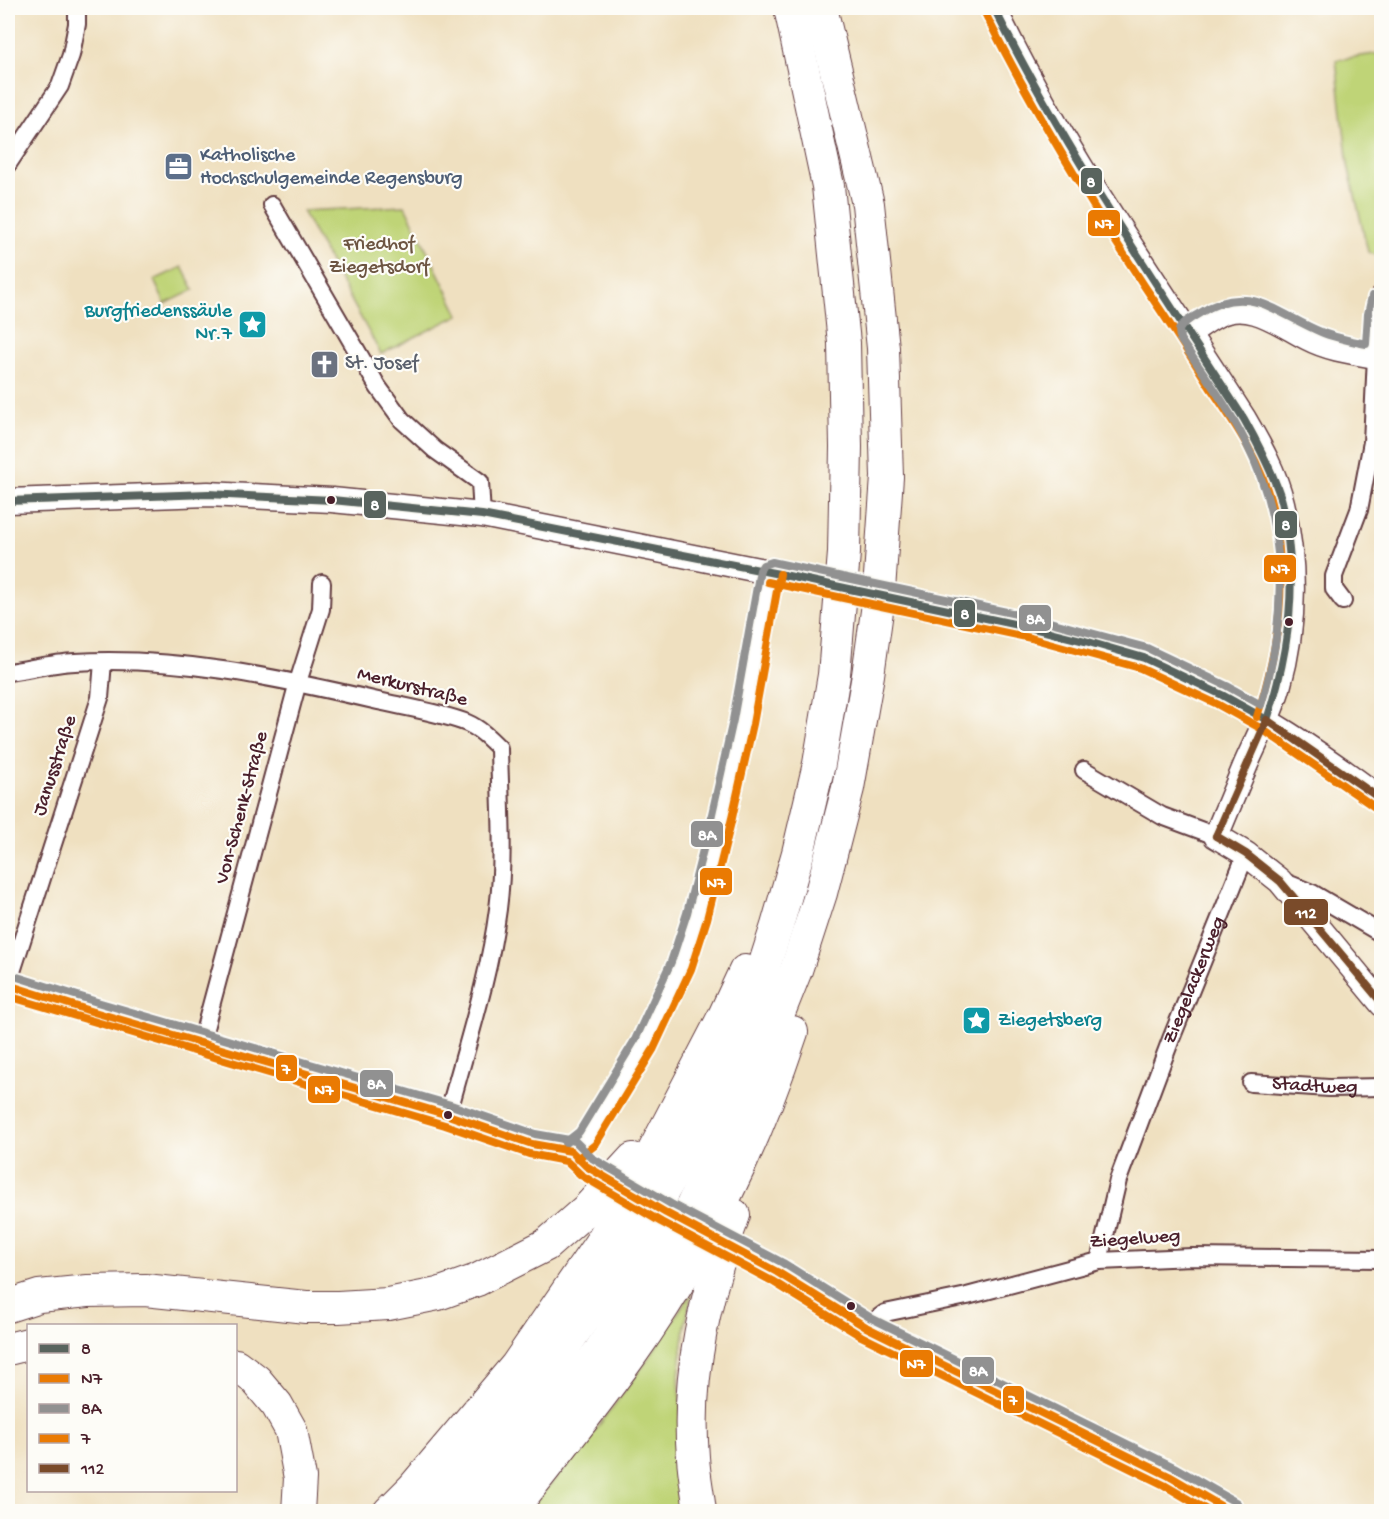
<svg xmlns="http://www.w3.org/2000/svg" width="1389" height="1519" viewBox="0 0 1389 1519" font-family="'Gochi Hand',sans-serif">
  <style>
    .green { fill: #bfd477; stroke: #847a51; stroke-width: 1.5 }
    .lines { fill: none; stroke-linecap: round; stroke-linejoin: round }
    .street-casing { stroke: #633c41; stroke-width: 20 }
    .secondary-casing { stroke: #633c41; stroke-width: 27 }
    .highway-casing { stroke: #633c41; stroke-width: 34 }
    .street { stroke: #fff; stroke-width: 16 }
    .secondary { stroke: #fff; stroke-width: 24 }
    .highway { stroke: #fff; stroke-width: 32 }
    .secondary-bridge-casing { stroke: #633c41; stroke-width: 27; stroke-linecap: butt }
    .secondary-bridge { stroke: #fff; stroke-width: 24 }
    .bus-1-casing { stroke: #fdfcf7; stroke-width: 12 }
    .bus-2-casing { stroke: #fdfcf7; stroke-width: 12 }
    .bus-3-casing { stroke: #fdfcf7; stroke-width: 12 }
    .bus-4-casing { stroke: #fdfcf7; stroke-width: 12 }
    .bus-5-casing { stroke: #fdfcf7; stroke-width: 12 }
    .bus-1 { stroke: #59645e; stroke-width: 8 }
    .bus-2 { stroke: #ea7a02; stroke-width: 8 }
    .bus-3 { stroke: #919191; stroke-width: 8 }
    .bus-4 { stroke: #ea7a02; stroke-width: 8 }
    .bus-5 { stroke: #7a4b2a; stroke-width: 8 }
    .bus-dot { fill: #4a1f2b; stroke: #fdfcf7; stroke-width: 2 }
    .labels { text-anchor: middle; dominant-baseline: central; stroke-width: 4.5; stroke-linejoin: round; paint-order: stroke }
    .service-label { font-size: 20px; fill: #4e5e75; stroke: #fdfcf7; text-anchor: start }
    .park-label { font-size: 20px; fill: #6d5542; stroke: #fdfcf7 }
    .culture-label { font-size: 20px; fill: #0d838f; stroke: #fdfcf7; text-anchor: end }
    .worship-label { font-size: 20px; fill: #5b616d; stroke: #fdfcf7; text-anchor: start }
    .street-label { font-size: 20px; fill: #4a1f2b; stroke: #fdfcf7 }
    .line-badge { stroke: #fdfcf7; stroke-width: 2 }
    .badge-label { font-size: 16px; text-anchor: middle; font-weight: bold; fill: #fff }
  </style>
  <rect width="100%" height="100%" fill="#fdfcf7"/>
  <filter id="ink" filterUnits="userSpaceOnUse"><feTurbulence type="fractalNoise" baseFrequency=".0167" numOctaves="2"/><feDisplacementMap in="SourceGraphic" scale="12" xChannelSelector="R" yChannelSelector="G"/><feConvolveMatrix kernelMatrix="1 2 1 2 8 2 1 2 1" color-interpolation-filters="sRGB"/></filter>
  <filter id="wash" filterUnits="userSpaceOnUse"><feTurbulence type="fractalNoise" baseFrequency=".008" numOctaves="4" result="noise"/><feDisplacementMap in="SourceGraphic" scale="24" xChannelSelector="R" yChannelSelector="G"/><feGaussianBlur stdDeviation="1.35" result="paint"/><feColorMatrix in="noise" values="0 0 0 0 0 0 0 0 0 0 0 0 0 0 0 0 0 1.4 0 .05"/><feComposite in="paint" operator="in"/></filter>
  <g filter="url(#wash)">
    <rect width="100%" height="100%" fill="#efe0c0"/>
    <g class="green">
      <path d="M1381 53H1382L1381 257 1368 252 1348 165 1336 60Z"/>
      <path d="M405 206 459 315 381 354 302 211Z"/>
      <path d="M182 267 194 290 165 304 154 280Z"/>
      <path d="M692 1291 685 1326 679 1376 686 1511 525 1512 577 1455 646 1362Z"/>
    </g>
  </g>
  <g filter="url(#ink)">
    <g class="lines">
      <defs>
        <g id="street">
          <path d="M8 164 60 86 71 55 77 24V8"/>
          <path d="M272 205 378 387 402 420 435 450 480 482 482 515"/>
          <path d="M1343 601 1334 589V576L1359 510 1372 442 1376 356"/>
          <path d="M8 672C30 669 53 663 75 662 177 656 279 678 378 701 405 707 442 713 467 723 479 728 489 738 499 748 500 802 505 856 498 909 489 979 466 1047 448 1115"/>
          <path d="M1084 770 1162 816 1216 836"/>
          <path d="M1282 881 1312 893 1382 934"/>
          <path d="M8 984 100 698 103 662"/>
          <path d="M201 1043 298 682 321 609 322 583"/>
          <path id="s1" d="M1251 1083 1329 1088 1382 1087"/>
          <path d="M571 1151 587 1139 644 1045 681 966 697 916 722 816 743 722 770 572"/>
          <path id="s2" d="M1099 1261 1118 1180 1171 1039 1246 854"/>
          <path d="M866 1327 885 1313 967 1296 1099 1261 1192 1257 1382 1259"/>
        </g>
        <g id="secondary">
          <path d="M994 8C1062 153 1158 284 1244 419 1259 445 1275 473 1282 503 1296 564 1295 628 1278 688 1270 715 1257 739 1246 764 1236 788 1226 812 1216 836L1246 854 1280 881 1382 1004"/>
          <path d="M1189 333C1198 327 1207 320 1217 315 1249 298 1280 324 1308 338 1329 349 1353 352 1376 356L1378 315 1382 298"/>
          <path d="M8 501 208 494 332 500 482 515 794 577"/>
          <path d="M960 613C1021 625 1083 638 1142 658 1158 663 1173 672 1188 679 1258 711 1321 754 1382 800"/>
          <path d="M8 985 94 1012 448 1115 532 1144 571 1151 586 1166"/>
          <path d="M765 1265 866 1327 1169 1476 1232 1512"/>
        </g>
        <g id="highway">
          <path d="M8 1306 39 1296 88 1291 145 1290 306 1307H338L388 1304 438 1294 477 1280 546 1245 587 1209 633 1159"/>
          <path d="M8 1349 28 1344"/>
          <path d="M236 1365 256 1380 277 1405 291 1430 300 1478 298 1512"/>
          <path d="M389 1512 413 1488 516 1366 601 1242 645 1168 724 1016 745 971"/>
          <path d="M427 1512 492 1442 533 1392 628 1254 708 1111 746 1022 777 926 798 853 819 764 834 675 844 553 846 447 844 343 828 186 790 8"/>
          <path d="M468 1512 510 1467 600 1351 689 1212 760 1060 796 970 821 893 848 788 868 675 878 604 887 477 883 348 868 204 821 8"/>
          <path d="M510 1512C551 1460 592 1409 630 1356 701 1257 754 1147 792 1032"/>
          <path d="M700 1512C698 1493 694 1475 693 1457 686 1374 706 1292 734 1215"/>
        </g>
      </defs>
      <use href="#street" class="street-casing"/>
      <use href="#secondary" class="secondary-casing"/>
      <use href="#highway" class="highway-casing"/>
      <use href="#street" class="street"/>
      <use href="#secondary" class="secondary"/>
      <use href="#highway" class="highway"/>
      <defs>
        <g id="secondary-bridge">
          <path d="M794 577 960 613"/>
          <path d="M586 1166 666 1213 765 1265"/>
        </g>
      </defs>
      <use href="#secondary-bridge" class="secondary-bridge-casing"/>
      <use href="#secondary-bridge" class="secondary-bridge"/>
      <defs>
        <g id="bus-1">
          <path d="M994 8C1066 152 1157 284 1244 419 1258 444 1272 471 1281 498 1285 511 1286 525 1288 539 1296 601 1286 661 1267 720"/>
          <path d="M8 501 208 494 332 500 482 515 779 574 1033 628 1085 641 1144 658 1222 695 1267 720"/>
        </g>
        <g id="bus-2">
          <path d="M985 13C1032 108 1087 198 1145 287 1168 321 1190 355 1212 390 1236 425 1262 464 1272 507 1289 578 1279 648 1257 717"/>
          <path d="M768 582 1031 638 1140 668 1217 704 1262 729 1376 808"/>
          <path d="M8 996 445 1125 529 1154 566 1161 581 1175 661 1222 772 1281 861 1336 1164 1485 1210 1512"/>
          <path d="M577 1159 595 1145 653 1050 691 969 707 919 732 818 753 724 780 574"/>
        </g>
        <g id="bus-3">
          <path d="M11 975 97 1002 451 1105 535 1134 575 1141 592 1158 671 1204 783 1263 871 1318 1174 1467 1237 1503"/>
          <path d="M565 1143 579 1132 635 1040 671 962 687 913 712 814 733 720 760 570 763 565 772 562 1035 618 1147 648 1227 686 1261 705C1288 617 1288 526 1246 443 1228 406 1203 373 1180 339L1179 330C1183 322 1193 317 1200 313 1249 281 1277 314 1321 332 1335 338 1351 341 1366 344L1368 314 1372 296"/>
        </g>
        <path id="bus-4" d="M8 985 94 1012 448 1115 532 1144 571 1151 586 1166 666 1213 777 1272 866 1327 1169 1476 1231 1512"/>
        <g id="bus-5">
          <path d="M1267 720 1382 800"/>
          <path d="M1216 836 1246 854 1280 881 1382 1003"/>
          <path d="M1216 836 1267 720"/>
        </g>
      </defs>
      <use href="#bus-1" class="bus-1-casing"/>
      <use href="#bus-2" class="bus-2-casing"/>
      <use href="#bus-3" class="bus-3-casing"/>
      <use href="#bus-4" class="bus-4-casing"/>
      <use href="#bus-5" class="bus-5-casing"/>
      <use href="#bus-1" class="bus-1"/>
      <use href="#bus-2" class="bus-2"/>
      <use href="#bus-3" class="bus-3"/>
      <use href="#bus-4" class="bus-4"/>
      <use href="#bus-5" class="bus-5"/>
    </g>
  </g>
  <defs>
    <symbol id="office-square" viewBox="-11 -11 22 22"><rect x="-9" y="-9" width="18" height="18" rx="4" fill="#5c6f8a" stroke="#fdfcf7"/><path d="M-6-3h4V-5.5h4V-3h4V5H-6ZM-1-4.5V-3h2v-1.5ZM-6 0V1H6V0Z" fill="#fff"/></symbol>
    <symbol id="sight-square" viewBox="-11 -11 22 22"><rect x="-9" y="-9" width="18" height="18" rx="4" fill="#0f9aa8" stroke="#fdfcf7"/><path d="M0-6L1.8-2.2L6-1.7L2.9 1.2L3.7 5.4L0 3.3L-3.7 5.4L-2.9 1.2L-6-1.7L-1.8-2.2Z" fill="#fff"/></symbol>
    <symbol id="church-square" viewBox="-11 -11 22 22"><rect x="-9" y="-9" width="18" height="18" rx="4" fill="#6b7280" stroke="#fdfcf7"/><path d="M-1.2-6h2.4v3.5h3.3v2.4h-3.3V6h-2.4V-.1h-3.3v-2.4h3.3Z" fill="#fff"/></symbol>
  </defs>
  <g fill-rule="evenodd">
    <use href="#office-square" x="162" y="150" width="33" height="33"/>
    <use href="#sight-square" x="236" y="308" width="33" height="33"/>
    <use href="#church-square" x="308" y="348" width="33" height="33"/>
    <use href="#sight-square" x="960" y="1004" width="33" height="33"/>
  </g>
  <g class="bus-dot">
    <circle cx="331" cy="500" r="5"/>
    <circle cx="1289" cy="622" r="5"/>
    <circle cx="448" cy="1115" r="5"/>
    <circle cx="851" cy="1306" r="5"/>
  </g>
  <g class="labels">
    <g class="service-label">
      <text x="200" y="156">Katholische<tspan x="200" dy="23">Hochschulgemeinde Regensburg</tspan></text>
    </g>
    <g class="park-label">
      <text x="379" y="245">Friedhof<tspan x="379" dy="23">Ziegetsdorf</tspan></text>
    </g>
    <g class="culture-label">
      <text x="232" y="312">Burgfriedenssäule<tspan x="232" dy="23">Nr.7</tspan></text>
      <text x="998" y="1021" text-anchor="start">Ziegetsberg</text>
    </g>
    <g class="worship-label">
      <text x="345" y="364">St. Josef</text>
    </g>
    <g class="street-label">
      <text transform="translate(412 688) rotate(14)">Merkurstraße</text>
      <text transform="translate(56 766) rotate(-72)">Janusstraße</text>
      <text transform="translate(243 808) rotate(-75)">Von-Schenk-Straße</text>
      <text stroke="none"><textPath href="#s2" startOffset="297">Ziegelackerweg</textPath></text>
      <text stroke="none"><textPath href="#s1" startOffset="64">Stadtweg</textPath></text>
      <text transform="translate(1135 1240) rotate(-4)">Ziegelweg</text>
    </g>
  </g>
  <g class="line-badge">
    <rect x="1080" y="167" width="23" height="28" rx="6" fill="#59645e"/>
    <rect x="1087" y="209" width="34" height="28" rx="6" fill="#ea7a02"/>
    <rect x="363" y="490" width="24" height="29" rx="6" fill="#59645e"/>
    <rect x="1274" y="510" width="24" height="29" rx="6" fill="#59645e"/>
    <rect x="1263" y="554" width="34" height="29" rx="6" fill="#ea7a02"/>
    <rect x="953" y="599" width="23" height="29" rx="6" fill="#59645e"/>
    <rect x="1018" y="604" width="34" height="28" rx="6" fill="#919191"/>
    <rect x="690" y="820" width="34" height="28" rx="6" fill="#919191"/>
    <rect x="699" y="867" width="34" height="29" rx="6" fill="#ea7a02"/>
    <rect x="1283" y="898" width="46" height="28" rx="6" fill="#7a4b2a"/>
    <rect x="275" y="1054" width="23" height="28" rx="6" fill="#ea7a02"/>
    <rect x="359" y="1069" width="35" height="29" rx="6" fill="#919191"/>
    <rect x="307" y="1075" width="34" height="29" rx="6" fill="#ea7a02"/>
    <rect x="899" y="1349" width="35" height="29" rx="6" fill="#ea7a02"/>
    <rect x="961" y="1356" width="34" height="29" rx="6" fill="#919191"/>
    <rect x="1002" y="1385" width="23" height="29" rx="6" fill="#ea7a02"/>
  </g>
  <g class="badge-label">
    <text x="1091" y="187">8</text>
    <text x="1104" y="229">N7</text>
    <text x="375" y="510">8</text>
    <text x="1286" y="530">8</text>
    <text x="1280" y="574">N7</text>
    <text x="965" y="619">8</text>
    <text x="1035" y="624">8A</text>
    <text x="707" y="840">8A</text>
    <text x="716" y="888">N7</text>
    <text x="1306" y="918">112</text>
    <text x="286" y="1074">7</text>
    <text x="376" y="1089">8A</text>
    <text x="324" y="1095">N7</text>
    <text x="916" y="1369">N7</text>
    <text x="978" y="1376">8A</text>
    <text x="1013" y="1405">7</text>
  </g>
  <rect width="1389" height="1519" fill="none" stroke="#fdfcf7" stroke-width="30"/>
  <rect x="27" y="1324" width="210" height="168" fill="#fdfcf7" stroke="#b5a4a5" stroke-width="1.5"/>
  <rect x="39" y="1344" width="30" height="9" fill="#59645e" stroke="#b5a4a5" stroke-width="1.5"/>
  <text x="81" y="1354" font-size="18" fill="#4a1f2b">8</text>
  <rect x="39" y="1374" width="30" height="9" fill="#ea7a02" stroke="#b5a4a5" stroke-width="1.5"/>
  <text x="81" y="1384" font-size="18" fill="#4a1f2b">N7</text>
  <rect x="39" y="1404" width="30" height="9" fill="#919191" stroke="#b5a4a5" stroke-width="1.5"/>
  <text x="81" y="1414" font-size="18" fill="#4a1f2b">8A</text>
  <rect x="39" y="1434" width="30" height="9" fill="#ea7a02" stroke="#b5a4a5" stroke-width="1.5"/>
  <text x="81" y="1444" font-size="18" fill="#4a1f2b">7</text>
  <rect x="39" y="1464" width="30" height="9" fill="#7a4b2a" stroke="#b5a4a5" stroke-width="1.5"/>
  <text x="81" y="1474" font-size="18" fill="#4a1f2b">112</text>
</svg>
